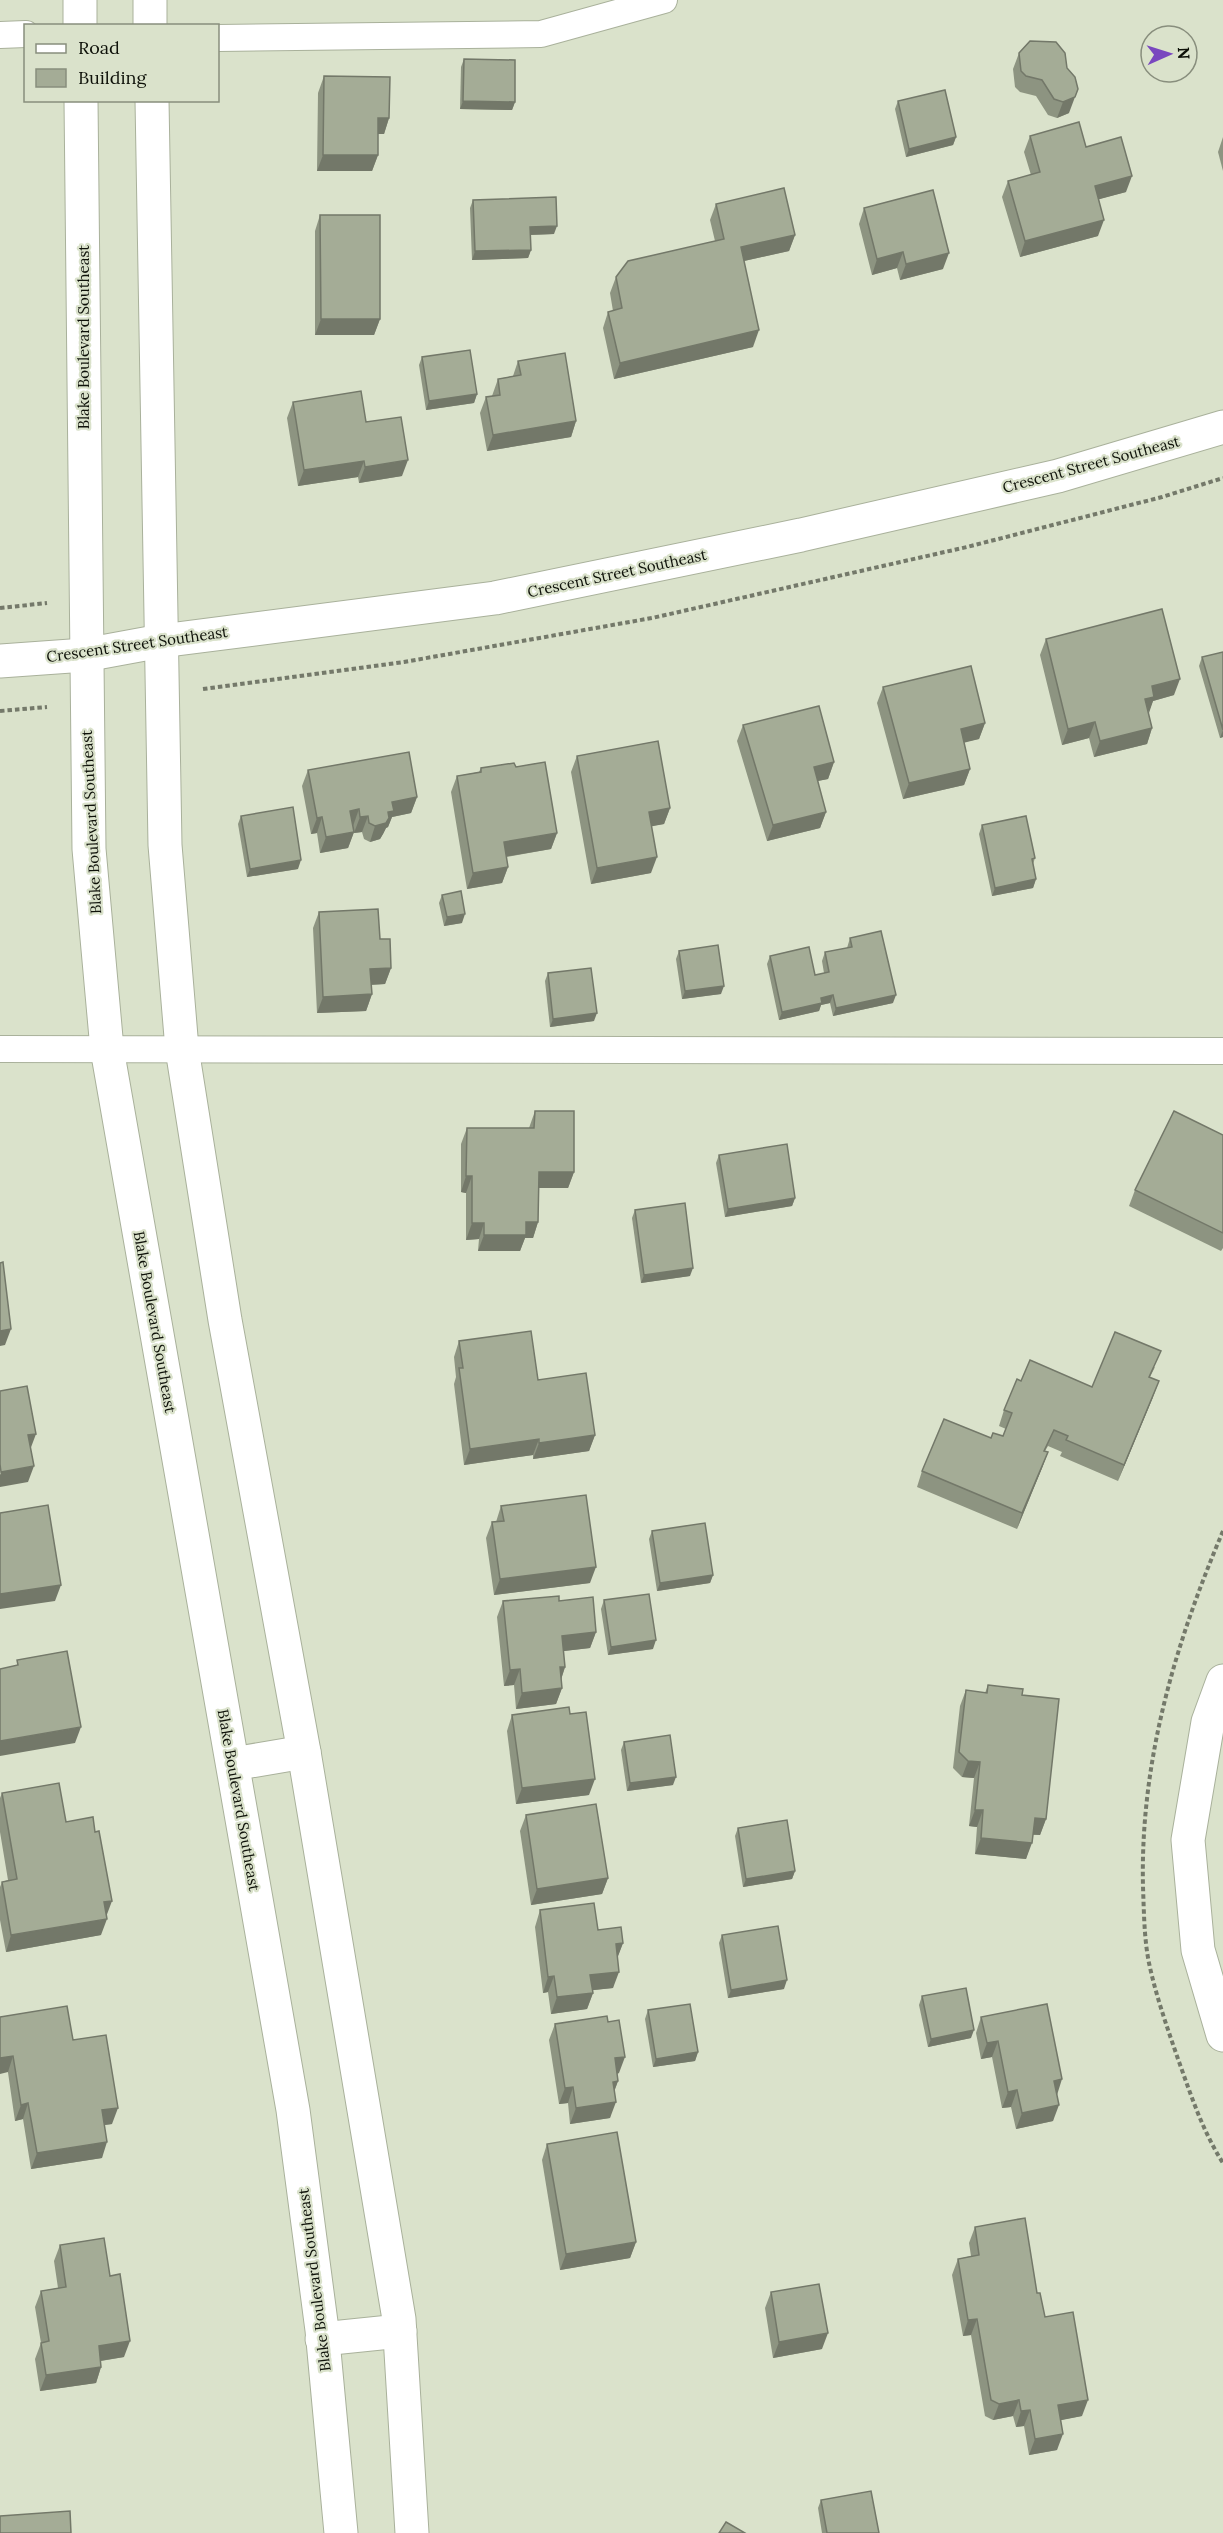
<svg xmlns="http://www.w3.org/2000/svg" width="1223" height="2533" viewBox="0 0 1223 2533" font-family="Lora,serif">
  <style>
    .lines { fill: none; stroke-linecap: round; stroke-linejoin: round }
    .service-casing { stroke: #a9b19b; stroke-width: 28 }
    .minor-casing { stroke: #a9b19b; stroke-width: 35 }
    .tertiary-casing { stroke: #a9b19b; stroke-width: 35 }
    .path { stroke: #74796a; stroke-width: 4; stroke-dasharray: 4.5 3; stroke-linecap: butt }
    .service { stroke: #fff; stroke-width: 26 }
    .minor { stroke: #fff; stroke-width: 33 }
    .tertiary { stroke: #fff; stroke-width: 33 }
    .wall { fill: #8d9481 }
    .shaded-wall { fill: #737869 }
    .building { fill: #a4ac96; stroke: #737869; stroke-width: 1.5 }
    .labels { text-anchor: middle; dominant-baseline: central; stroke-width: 4.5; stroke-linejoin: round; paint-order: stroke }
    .street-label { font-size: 15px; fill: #0e1109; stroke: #dae2cb }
  </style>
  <rect width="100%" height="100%" fill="#dae2cb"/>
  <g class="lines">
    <defs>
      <g id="service">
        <path d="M0 35 26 34"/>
        <path d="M218 38 541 34 664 0"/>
        <path d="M0 1049 1223 1051"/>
      </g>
      <g id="minor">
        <path d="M0 661 85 655 161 641 495 598 801 535 1058 476 1223 427"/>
        <path d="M233 1764 304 1752"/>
        <path d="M322 2339 400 2331"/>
      </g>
      <g id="tertiary">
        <path d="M80 0V26"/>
        <path d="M150 0V26"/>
        <path d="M81 100 89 849 107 1049 293 2110 322 2330 341 2533"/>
        <path d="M152 100 165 845 182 1049 225 1320 304 1752 399 2319 412 2533"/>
        <path d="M1223 1681 1208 1722 1188 1840 1198 1950 1223 2035"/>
      </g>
    </defs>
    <use href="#service" class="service-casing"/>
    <use href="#minor" class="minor-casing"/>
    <use href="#tertiary" class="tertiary-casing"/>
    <g class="path">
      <path d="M0 608 47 603"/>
      <path d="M203 689 404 662 652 618 967 547 1162 497 1223 478"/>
      <path d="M0 711 47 707"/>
      <path d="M1223 1531C1175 1644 1140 1762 1143 1887 1144 1912 1144 1938 1149 1963 1156 1996 1167 2027 1178 2059 1191 2095 1202 2130 1223 2163"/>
    </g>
    <use href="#service" class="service"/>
    <use href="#minor" class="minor"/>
    <use href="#tertiary" class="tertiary"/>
  </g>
  <g class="wall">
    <path d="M1030 41 1069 113 1057 118 1048 115 1036 96 1020 92 1015 87 1013 69 1019 53Z"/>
    <path d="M464 59 515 102 512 110 460 109 461 67Z"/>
    <path d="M324 76 389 118 384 134H378V155L372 171H317L318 93Z"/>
    <path d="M898 101 956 137 953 145 906 157 895 109Z"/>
    <path d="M1030 136 1086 147 1126 192 1099 199 1098 236 1020 257 1002 197 1008 181 1031 175 1024 152Z"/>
    <path d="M1223 137V171L1218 152Z"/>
    <path d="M473 200 554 234 531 235V250L528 258 472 260 470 208Z"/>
    <path d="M716 204 795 235 789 251 744 261 753 347 614 379 603 328 608 312 613 311 610 293 616 277 715 241 710 220Z"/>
    <path d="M864 208 943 269 900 280 897 268 872 275 859 224Z"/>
    <path d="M320 215 380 319 374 335H315V231Z"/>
    <path d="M422 357 477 394 474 403 426 410 419 365Z"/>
    <path d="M518 361 576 421 571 437 487 451 480 413 486 397 492 396 498 379 513 376Z"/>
    <path d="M293 402 366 422 402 476 359 483 358 477 298 486 287 418Z"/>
    <path d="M1046 639 1174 695 1153 701 1148 713 1152 728 1147 744 1094 757 1089 738 1062 745 1040 655Z"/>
    <path d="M1223 652V737L1220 738 1199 666 1202 657Z"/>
    <path d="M883 687 985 723 979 739 964 742 970 769 964 785 903 799 877 703Z"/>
    <path d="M743 725 834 762 828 779 817 781 826 812 820 828 767 841 737 741Z"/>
    <path d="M577 756 670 808 664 824 651 826V873L591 884 571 772Z"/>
    <path d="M516 767 557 833 551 849 506 857 508 867 502 883 467 889 451 792 457 776 479 772 481 768Z"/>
    <path d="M308 770 417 797 411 813 392 817 388 827 386 828 383 834 380 839 370 842 364 839 362 832 354 833 353 826 354 832 348 848 320 853 317 833 311 834 302 786Z"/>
    <path d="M241 816 298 869 247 877 238 824Z"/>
    <path d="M982 825 1035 858 1033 864 1036 879 1033 888 992 896 979 834Z"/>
    <path d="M442 895 462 923 444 926 439 903Z"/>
    <path d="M319 912 380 939 391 968 385 984 371 985 372 994 366 1011 317 1013 313 928Z"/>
    <path d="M850 938 893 1003 833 1016 830 1003 821 1005 819 1011 779 1020 767 964 770 956 815 975 824 973 822 961 825 952 847 948Z"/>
    <path d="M679 951 721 994 682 999 676 959Z"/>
    <path d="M548 973 594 1021 550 1027 545 981Z"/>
    <path d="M535 1111 574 1172 568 1188H539L538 1222 533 1238H525L520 1251H478L479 1239 466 1240V1193L461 1192V1144L467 1128H529Z"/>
    <path d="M1223 1135V1248L1221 1251 1129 1206 1135 1190Z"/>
    <path d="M719 1155 795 1198 792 1206 725 1217 716 1163Z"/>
    <path d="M635 1210 690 1276 641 1283 632 1218Z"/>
    <path d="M459 1341 538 1380 595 1435 589 1451 533 1459V1455L464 1465 454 1384 456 1377 454 1357Z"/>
    <path d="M1155 1367 1150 1377 1153 1397 1118 1481 1060 1456 1062 1452 1048 1446 1045 1451 1048 1452 1042 1468 1017 1529 917 1487 922 1471 991 1438 1003 1436 1006 1429 999 1426 1004 1410 1021 1381 1092 1387Z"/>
    <path d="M501 1506 590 1583 494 1595 486 1538 492 1522H496Z"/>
    <path d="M652 1531 713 1575 710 1583 657 1591 649 1539Z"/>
    <path d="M604 1600 653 1649 608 1655 601 1609Z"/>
    <path d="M503 1601H559L596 1632 590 1648 563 1651 565 1667 561 1679 562 1688 556 1704 516 1709 514 1685 504 1686 497 1617Z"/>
    <path d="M988 1685 1022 1695 1046 1819 1040 1835H1033L1026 1859 975 1854 977 1827 969 1826 974 1778 962 1777 953 1768 960 1706 966 1690 985 1693Z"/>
    <path d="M570 1714 589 1795 516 1804 507 1731 512 1715Z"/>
    <path d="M624 1742 673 1785 627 1791 621 1750Z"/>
    <path d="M2 1793 66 1822 101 1935 6 1952 0 1920V1887L2 1882 8 1880 0 1832V1798Z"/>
    <path d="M526 1815 608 1878 602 1894 531 1905 520 1831Z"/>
    <path d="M738 1828 795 1871 792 1879 743 1887 735 1836Z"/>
    <path d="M540 1910 598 1930 623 1943 617 1958 613 1988 593 1990V1993L587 2009 551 2014 548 1992 543 1993 535 1927Z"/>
    <path d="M722 1935 784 1989 728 1998 719 1943Z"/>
    <path d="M922 1996 971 2038 928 2047 919 2005Z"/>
    <path d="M648 2010 698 2052 695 2061 653 2067 645 2019Z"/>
    <path d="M0 2017 73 2040 112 2124 105 2125 102 2158 31 2169 23 2119 15 2121Z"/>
    <path d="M981 2017 1057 2095 1053 2121 1016 2129 1011 2107 1002 2108 992 2057 981 2059 976 2033Z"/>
    <path d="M555 2024 619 2073 617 2074 618 2081 614 2092 610 2118 570 2124 568 2103 559 2104 549 2040Z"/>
    <path d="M547 2144 636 2242 630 2258 560 2270 542 2160Z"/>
    <path d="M975 2227 1037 2293 1045 2317 1082 2416 1060 2420 1057 2450 1029 2455 1024 2426 1016 2427 1013 2416 993 2420 985 2416 971 2335 963 2336 952 2275 958 2259 971 2256 969 2243Z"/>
    <path d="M60 2245 110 2276 124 2357 101 2361V2367L96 2383 40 2391 35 2359 41 2343 35 2307 41 2291 58 2288 54 2261Z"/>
    <path d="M771 2292 822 2349 773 2358 765 2308Z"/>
    <path d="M821 2500 879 2533H822L818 2508Z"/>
  </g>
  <g class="shaded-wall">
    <path d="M1078 89 1069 113 1057 118 1063 102Z"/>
    <path d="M463 101 515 102 512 110 460 109Z"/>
    <path d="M378 118H389L384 134H372Z"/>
    <path d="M956 137 953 145 906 157 909 149Z"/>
    <path d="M323 155H378L372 171H317Z"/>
    <path d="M1132 176 1126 192 1089 202 1095 186Z"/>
    <path d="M1104 220 1098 236 1020 257 1025 241Z"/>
    <path d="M557 226 554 234 527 235 530 227Z"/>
    <path d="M795 235 789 251 735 263 741 247Z"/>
    <path d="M531 250 528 258 472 260 475 251Z"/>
    <path d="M903 252 897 268 872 275 877 259Z"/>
    <path d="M949 253 943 269 900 280 906 264Z"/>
    <path d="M321 319H380L374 335H315Z"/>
    <path d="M759 330 753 347 614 379 620 363Z"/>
    <path d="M477 394 474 403 426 410 429 401Z"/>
    <path d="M576 421 571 437 487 451 493 435Z"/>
    <path d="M408 460 402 476 359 483 365 467Z"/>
    <path d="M364 461 358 477 298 486 304 470Z"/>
    <path d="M1180 679 1174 695 1153 701 1149 713 1145 699 1152 686Z"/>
    <path d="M1095 722 1089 738 1062 745 1068 729Z"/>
    <path d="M985 723 979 739 955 745 961 729Z"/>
    <path d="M1152 728 1147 744 1094 757 1100 741Z"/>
    <path d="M1223 730V737L1220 738Z"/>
    <path d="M834 762 828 779 808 783 814 767Z"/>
    <path d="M970 769 964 785 903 799 909 783Z"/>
    <path d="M417 797 411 813 392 817 388 827 386 828 383 834 380 839 370 842 375 826 392 802Z"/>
    <path d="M670 808 664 824 643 828 649 812Z"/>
    <path d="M359 809 353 826 344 827 350 811Z"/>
    <path d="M826 812 820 828 767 841 773 825Z"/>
    <path d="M368 816 362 832 354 833 360 817Z"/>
    <path d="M322 817 317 833 311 834 317 818Z"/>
    <path d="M354 832 348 848 320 853 326 837Z"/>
    <path d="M557 833 551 849 498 858 504 842Z"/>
    <path d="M657 857 651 873 591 884 597 868Z"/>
    <path d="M301 860 298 869 247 877 250 869Z"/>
    <path d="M508 867 502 883 467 889 473 873Z"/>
    <path d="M1036 879 1033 888 992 896 995 888Z"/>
    <path d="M465 914 462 923 444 926 447 917Z"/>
    <path d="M391 968 385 984 365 985 370 969Z"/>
    <path d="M724 986 721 994 682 999 685 991Z"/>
    <path d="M372 994 366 1011 317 1013 323 997Z"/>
    <path d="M833 995 830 1003 821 1005 819 1011 779 1020 782 1012 821 998Z"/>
    <path d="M896 995 893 1003 833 1016 836 1008Z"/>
    <path d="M597 1013 594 1021 550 1027 553 1019Z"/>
    <path d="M539 1172H574L568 1188H533Z"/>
    <path d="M466 1176H472L466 1193 461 1192Z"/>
    <path d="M795 1198 792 1206 725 1217 728 1209Z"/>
    <path d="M526 1222H538L533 1238H525L520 1251H478L484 1235Z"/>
    <path d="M472 1223H484L479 1239 466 1240Z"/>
    <path d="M693 1268 690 1276 641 1283 644 1275Z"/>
    <path d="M11 1329 5 1345 0 1346V1331Z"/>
    <path d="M1159 1381 1153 1397 1118 1481 1124 1465Z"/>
    <path d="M36 1434 30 1450 28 1435Z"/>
    <path d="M595 1435 589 1451 533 1459 539 1443Z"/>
    <path d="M539 1439 533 1455 464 1465 470 1449Z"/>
    <path d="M1048 1452 1042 1468 1017 1529 1022 1513Z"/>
    <path d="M34 1466 28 1482 0 1487V1475L1 1472Z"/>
    <path d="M596 1567 590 1583 494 1595 500 1579Z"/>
    <path d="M713 1575 710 1583 657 1591 660 1583Z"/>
    <path d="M61 1585 55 1601 0 1609V1594Z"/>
    <path d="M596 1632 590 1648 556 1652 562 1636Z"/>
    <path d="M656 1640 653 1649 608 1655 611 1647Z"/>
    <path d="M560 1667H565L560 1683Z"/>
    <path d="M520 1669 514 1685 504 1686 510 1670Z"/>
    <path d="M562 1688 556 1704 516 1709 522 1693Z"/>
    <path d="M81 1727 75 1743 0 1756V1741Z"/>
    <path d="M968 1761 980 1762 974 1778 962 1777Z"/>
    <path d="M676 1777 673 1785 627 1791 630 1783Z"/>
    <path d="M595 1779 589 1795 516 1804 522 1788Z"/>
    <path d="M975 1810H983L977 1827 969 1826Z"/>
    <path d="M1035 1818 1046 1819 1040 1835 1029 1834Z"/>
    <path d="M981 1838 1032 1843 1026 1859 975 1854Z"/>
    <path d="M795 1871 792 1879 743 1887 746 1879Z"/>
    <path d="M608 1878 602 1894 531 1905 537 1889Z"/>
    <path d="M112 1901 106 1917 104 1902Z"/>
    <path d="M107 1919 101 1935 6 1952 11 1935Z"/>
    <path d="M623 1943 617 1959 616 1944Z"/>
    <path d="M619 1972 613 1988 585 1991 590 1975Z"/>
    <path d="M554 1976 548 1992 543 1993 548 1977Z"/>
    <path d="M787 1980 784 1989 728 1998 731 1990Z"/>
    <path d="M593 1993 587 2009 551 2014 557 1997Z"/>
    <path d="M974 2030 971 2038 928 2047 931 2039Z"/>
    <path d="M998 2041 992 2057 981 2059 987 2043Z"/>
    <path d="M698 2052 695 2061 653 2067 656 2059Z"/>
    <path d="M13 2056 8 2072 0 2074V2058Z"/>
    <path d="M625 2057 619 2073 609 2075 615 2058Z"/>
    <path d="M1062 2079 1057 2095 1054 2081Z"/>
    <path d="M618 2081 612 2097 613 2082Z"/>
    <path d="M573 2087 568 2103 559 2104 565 2088Z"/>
    <path d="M1017 2090 1011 2107 1002 2108 1008 2092Z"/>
    <path d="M616 2102 610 2118 570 2124 576 2108Z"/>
    <path d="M28 2103 23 2119 15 2121 21 2105Z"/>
    <path d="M1059 2105 1053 2121 1016 2129 1022 2113Z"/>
    <path d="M118 2108 112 2124 96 2126 102 2110Z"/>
    <path d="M107 2142 102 2158 31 2169 37 2153Z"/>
    <path d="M636 2242 630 2258 560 2270 566 2254Z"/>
    <path d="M977 2319 971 2335 963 2336 968 2320Z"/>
    <path d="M828 2333 822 2349 773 2358 779 2342Z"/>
    <path d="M130 2341 124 2357 93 2362 99 2346Z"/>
    <path d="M101 2367 96 2383 40 2391 46 2375Z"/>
    <path d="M1019 2400 1013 2416 993 2420 999 2404Z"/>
    <path d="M1088 2400 1082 2416 1052 2422 1058 2405Z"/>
    <path d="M1030 2410 1024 2426 1016 2427 1021 2411Z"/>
    <path d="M1063 2434 1057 2450 1029 2455 1035 2439Z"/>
  </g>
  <g class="building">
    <path d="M1030 41 1056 42 1065 53 1067 68 1075 77 1078 89 1075 97 1063 102 1054 99 1042 80 1026 76 1021 71 1019 53Z"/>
    <path d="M464 59 515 60V102L463 101Z"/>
    <path d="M324 76 390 77 389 118H378V155H323Z"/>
    <path d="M945 90 956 137 909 149 898 101Z"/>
    <path d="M1079 122 1086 147 1121 137 1132 176 1095 186 1104 220 1025 241 1008 181 1040 172 1030 136Z"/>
    <path d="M784 188 795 235 741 247 759 330 620 363 608 312 622 308 616 277 628 261 724 239 716 204Z"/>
    <path d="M933 190 949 253 906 264 903 252 877 259 864 208Z"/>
    <path d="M556 197 557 226 530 227 531 250 475 251 473 200Z"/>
    <path d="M320 215H380V319H321Z"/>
    <path d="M470 350 477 394 429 401 422 357Z"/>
    <path d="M565 353 576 421 493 435 486 397 500 395 498 379 521 375 518 361Z"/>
    <path d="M361 391 366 422 401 417 408 460 365 467 364 461 304 470 293 402Z"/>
    <path d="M1162 609 1180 679 1152 686 1154 697 1145 699 1152 728 1100 741 1095 722 1068 729 1046 639Z"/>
    <path d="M1223 652V730L1202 657Z"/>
    <path d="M971 666 985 723 961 729 970 769 909 783 883 687Z"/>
    <path d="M819 706 834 762 814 767 826 812 773 825 743 725Z"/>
    <path d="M658 741 670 808 649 812 657 857 597 868 577 756Z"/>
    <path d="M409 752 417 797 392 802 394 811 388 812 389 818 386 823 375 826 369 823 368 816 360 817 359 809 350 811 354 832 326 837 322 817 317 818 308 770Z"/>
    <path d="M545 762 557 833 504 842 508 867 473 873 457 776 481 772V768L514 763 516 767Z"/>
    <path d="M293 807 301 860 250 869 241 816Z"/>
    <path d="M1026 816 1035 858 1032 859 1036 879 995 888 982 825Z"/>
    <path d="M461 891 465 914 447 917 442 895Z"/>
    <path d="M378 909 380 939H390L391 968 370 969 372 994 323 997 319 912Z"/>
    <path d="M881 931 896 995 836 1008 833 995 821 998 822 1003 782 1012 770 956 809 947 815 975 829 972 825 952 852 947 850 938Z"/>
    <path d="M718 945 724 986 685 991 679 951Z"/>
    <path d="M591 968 597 1013 553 1019 548 973Z"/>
    <path d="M535 1111H574V1172H539L538 1222H526V1235H484V1223H472V1176H466L467 1128H534Z"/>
    <path d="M1174 1111 1223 1135V1233L1135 1190Z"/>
    <path d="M787 1144 795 1198 728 1209 719 1155Z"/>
    <path d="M685 1203 693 1268 644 1275 635 1210Z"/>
    <path d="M3 1262 11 1329 0 1331V1263Z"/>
    <path d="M531 1331 538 1380 586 1373 595 1435 539 1443V1439L470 1449 459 1368H463L459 1341Z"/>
    <path d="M1115 1332 1161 1351 1149 1377 1159 1381 1124 1465 1066 1440 1068 1436 1054 1430 1044 1451 1048 1452 1022 1513 922 1471 944 1419 991 1438 993 1433 1003 1436 1012 1413 1004 1410 1017 1379 1021 1381 1030 1360 1092 1387Z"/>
    <path d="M27 1386 36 1434 28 1435 34 1466 1 1472 0 1464V1391Z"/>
    <path d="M586 1495 596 1567 500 1579 492 1522 504 1521 501 1506Z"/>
    <path d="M48 1505 61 1585 0 1594V1513Z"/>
    <path d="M705 1523 713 1575 660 1583 652 1531Z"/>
    <path d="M649 1594 656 1640 611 1647 604 1600Z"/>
    <path d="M559 1596V1601L593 1597 596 1632 562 1636 565 1667H560L562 1688 522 1693 520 1669 510 1670 503 1601Z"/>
    <path d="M67 1651 81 1727 0 1741V1669L18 1665 17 1660Z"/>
    <path d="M988 1685 1023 1689 1022 1695 1059 1699 1046 1819 1035 1818 1032 1843 981 1838 983 1810H975L980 1762 968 1761 959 1752 966 1690 987 1693Z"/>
    <path d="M569 1707 570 1714 586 1712 595 1779 522 1788 512 1715Z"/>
    <path d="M670 1735 676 1777 630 1783 624 1742Z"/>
    <path d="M59 1783 66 1822 93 1817 95 1832 99 1831 112 1901 104 1902 107 1919 11 1935 2 1882 17 1879 2 1793Z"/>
    <path d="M596 1804 608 1878 537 1889 526 1815Z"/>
    <path d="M787 1820 795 1871 746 1879 738 1828Z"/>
    <path d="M594 1903 598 1930 621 1927 623 1943 616 1944 619 1972 590 1975 593 1993 557 1997 554 1976 548 1977 540 1910Z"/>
    <path d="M778 1926 787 1980 731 1990 722 1935Z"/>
    <path d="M966 1988 974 2030 931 2039 922 1996Z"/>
    <path d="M690 2004 698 2052 656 2059 648 2010Z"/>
    <path d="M1047 2004 1062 2079 1054 2081 1059 2105 1022 2113 1017 2090 1008 2092 998 2041 987 2043 981 2017Z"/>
    <path d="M67 2006 73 2040 106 2035 118 2108 102 2110 107 2142 37 2153 28 2103 21 2105 13 2056 0 2058V2017Z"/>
    <path d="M607 2016 608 2022 619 2020 625 2057 615 2058 618 2081 613 2082 616 2102 576 2108 573 2087 565 2088 555 2024Z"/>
    <path d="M617 2132 636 2242 566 2254 547 2144Z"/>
    <path d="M1025 2218 1037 2293H1040L1045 2317 1073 2312 1088 2400 1058 2405 1063 2434 1035 2439 1030 2410 1021 2411 1019 2400 999 2404 991 2400 977 2319 968 2320 958 2259 979 2255 975 2227Z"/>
    <path d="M104 2238 110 2276 120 2274 130 2341 99 2346 101 2367 46 2375 41 2343 49 2341 41 2291 66 2287 60 2245Z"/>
    <path d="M819 2284 828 2333 779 2342 771 2292Z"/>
    <path d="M871 2491 879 2533H827L821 2500Z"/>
    <path d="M70 2511 71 2533H0V2516Z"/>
    <path d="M726 2522 745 2533H719Z"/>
  </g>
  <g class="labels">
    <g class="street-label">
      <text transform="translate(83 337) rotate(-90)">Blake Boulevard Southeast</text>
      <text transform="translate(1091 464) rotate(-15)">Crescent Street Southeast</text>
      <text transform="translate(617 573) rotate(-12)">Crescent Street Southeast</text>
      <text transform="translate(137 644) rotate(-8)">Crescent Street Southeast</text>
      <text transform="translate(91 822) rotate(-93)">Blake Boulevard Southeast</text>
      <text transform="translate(155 1322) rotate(80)">Blake Boulevard Southeast</text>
      <text transform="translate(239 1800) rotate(80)">Blake Boulevard Southeast</text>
      <text transform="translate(314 2280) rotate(-97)">Blake Boulevard Southeast</text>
    </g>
  </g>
  <rect x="24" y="24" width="195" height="78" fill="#dae2cb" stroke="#888e7d" stroke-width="1.5"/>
  <rect x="36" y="44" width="30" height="9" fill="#ffffff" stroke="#888e7d" stroke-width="1.5"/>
  <text x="78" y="54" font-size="18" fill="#0e1109">Road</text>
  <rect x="36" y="69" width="30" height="18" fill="#a4ac96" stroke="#888e7d" stroke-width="1.5"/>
  <text x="78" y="84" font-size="18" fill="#0e1109">Building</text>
  <g transform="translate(1169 54) rotate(87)"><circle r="28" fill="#dae2cb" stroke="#888e7d" stroke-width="1.5"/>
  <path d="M0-4.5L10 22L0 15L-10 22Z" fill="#7947bf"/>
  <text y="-9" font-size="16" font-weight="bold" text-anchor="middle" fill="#0e1109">N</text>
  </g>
</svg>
